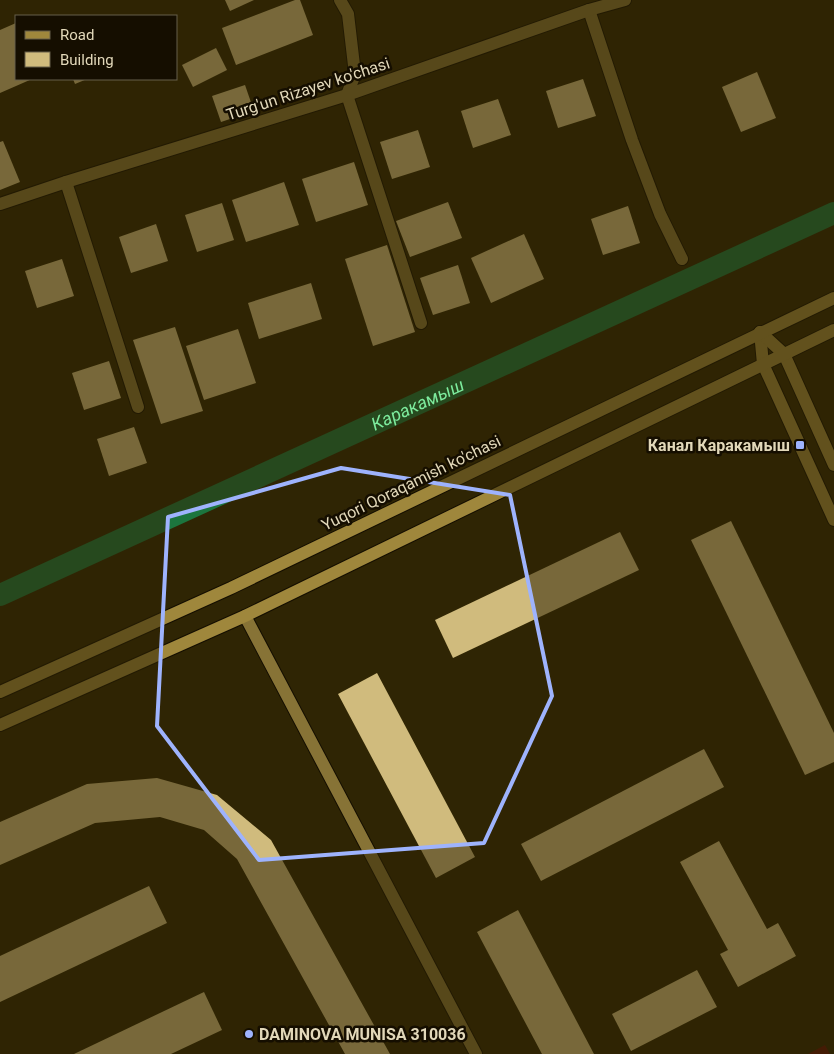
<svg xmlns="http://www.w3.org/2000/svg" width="834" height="1054" viewBox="0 0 834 1054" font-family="Roboto,sans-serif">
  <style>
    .green { fill: #5d1106 }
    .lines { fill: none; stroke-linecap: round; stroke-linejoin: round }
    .canal { stroke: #1c753e; stroke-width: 22 }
    .building { fill: #d0bb7d }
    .minor-casing { stroke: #140e00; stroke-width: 14 }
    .major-casing { stroke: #140e00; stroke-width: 14 }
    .minor { stroke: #877336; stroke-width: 12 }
    .major { stroke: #9f873c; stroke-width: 12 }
    .marked { fill: none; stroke: #9eb3fd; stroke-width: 4; stroke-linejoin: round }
    .poi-dot { fill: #9eb3fd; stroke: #150e00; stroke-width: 2 }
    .labels { text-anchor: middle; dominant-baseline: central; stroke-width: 5; stroke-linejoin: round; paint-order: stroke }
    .street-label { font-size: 16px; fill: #e2d8b9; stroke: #150e00 }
    .poi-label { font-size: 16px; font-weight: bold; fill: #e2d8b9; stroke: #150e00; text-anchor: end }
    .water-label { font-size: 18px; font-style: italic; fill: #7deb9d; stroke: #150e00 }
  </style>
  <rect width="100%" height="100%" fill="#2f2504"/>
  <path class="green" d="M825 1045 830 1054H808Z"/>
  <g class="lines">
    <path class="canal" id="s1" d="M0 595 834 213"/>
  </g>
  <g class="building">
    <path d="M225 0H254L230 11Z"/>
    <path d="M295 0H300L313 35 236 65 222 28Z"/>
    <path d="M16 23V79H32L0 93V30Z"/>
    <path d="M216 48 227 70 193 87 182 65Z"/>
    <path d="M757 72 776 118 741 132 722 87Z"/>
    <path d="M73 79H87L75 84Z"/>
    <path d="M583 79 596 116 558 128 546 91Z"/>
    <path d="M245 85 254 111 221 122 212 96Z"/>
    <path d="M498 99 511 135 473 148 461 111Z"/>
    <path d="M418 130 430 167 392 179 380 142Z"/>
    <path d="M3 141 20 182 0 190V142Z"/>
    <path d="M354 162 368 205 316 222 302 179Z"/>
    <path d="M284 182 299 225 246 242 232 200Z"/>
    <path d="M448 202 462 238 410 257 396 221Z"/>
    <path d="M222 203 234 240 197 252 185 215Z"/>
    <path d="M628 206 640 243 603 255 591 219Z"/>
    <path d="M156 224 168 261 131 273 119 237Z"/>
    <path d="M524 234 544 279 491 303 471 258Z"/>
    <path d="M387 245 415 332 373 346 345 259Z"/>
    <path d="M62 259 74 296 37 308 25 271Z"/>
    <path d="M458 265 470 303 433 315 420 278Z"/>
    <path d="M311 283 322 319 259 339 248 303Z"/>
    <path d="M175 327 203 411 161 424 133 340Z"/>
    <path d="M238 329 256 383 204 400 186 346Z"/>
    <path d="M109 361 121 398 84 410 72 373Z"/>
    <path d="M134 427 147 463 109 476 97 439Z"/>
    <path d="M731 521 834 733V762L805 775 691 540Z"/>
    <path d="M620 532 639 570 453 658 435 620Z"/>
    <path d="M377 673 475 857 436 878 338 694Z"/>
    <path d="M704 749 724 787 541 881 521 844Z"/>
    <path d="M157 778 217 795 271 840 390 1054H345L237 859 204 830 160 817 95 823 0 865V822L87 784Z"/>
    <path d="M719 841 767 929 778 923 796 956 738 987 720 954 728 950 680 862Z"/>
    <path d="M149 886 167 923 0 1002V956Z"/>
    <path d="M518 910 594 1054H542L477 932Z"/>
    <path d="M697 970 717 1007 631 1051 612 1014Z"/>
    <path d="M204 992 222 1030 171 1054H74Z"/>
  </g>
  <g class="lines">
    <defs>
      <g id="minor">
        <path d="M340 0 348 14 355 74 347 95 421 323"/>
        <path d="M589 10 632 140 660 214 682 259"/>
        <path d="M66 182 138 407"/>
        <path d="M0 204 66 182 347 95 589 10 625 0"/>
        <path d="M245 616 476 1054"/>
      </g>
      <g id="major">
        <path d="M760 332 763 364 834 520"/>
        <path d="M760 332 784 354 834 465"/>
        <path d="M0 692 231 588 834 298"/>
        <path d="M0 725 245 616 834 330"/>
      </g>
    </defs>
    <use href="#minor" class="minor-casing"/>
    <use href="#major" class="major-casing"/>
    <use href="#minor" class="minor"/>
    <use href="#major" class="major"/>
  </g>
  <path d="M0 0H834V1054H0ZM341 468 510 495 552 696 484 843 259 860 157 726 168 517Z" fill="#2f2504" fill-opacity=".55" fill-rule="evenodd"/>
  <path class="marked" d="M341 468 510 495 552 696 484 843 259 860 157 726 168 517Z"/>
  <g class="poi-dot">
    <rect x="795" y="440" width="10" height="10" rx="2.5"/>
    <circle cx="249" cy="1034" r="5"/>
  </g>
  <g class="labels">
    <g class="street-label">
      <text transform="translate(308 89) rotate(-18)">Turg'un Rizayev ko'chasi</text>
      <text transform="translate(411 483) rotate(-26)">Yuqori Qoraqamish ko'chasi</text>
    </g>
    <g class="poi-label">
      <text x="790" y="445">Канал Каракамыш</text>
      <text x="259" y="1034" text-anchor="start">DAMINOVA MUNISA 310036</text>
    </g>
    <g class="water-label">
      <text stroke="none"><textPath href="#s1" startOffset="459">Каракамыш</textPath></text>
    </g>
  </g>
  <rect x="15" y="15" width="162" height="65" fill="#150e00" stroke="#675f4a"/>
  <rect x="25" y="31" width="25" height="8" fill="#9f873c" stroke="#675f4a"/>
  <text x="60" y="40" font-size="15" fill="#e2d8b9">Road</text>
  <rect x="25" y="52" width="25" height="15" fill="#d0bb7d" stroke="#675f4a"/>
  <text x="60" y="65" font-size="15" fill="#e2d8b9">Building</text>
</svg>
